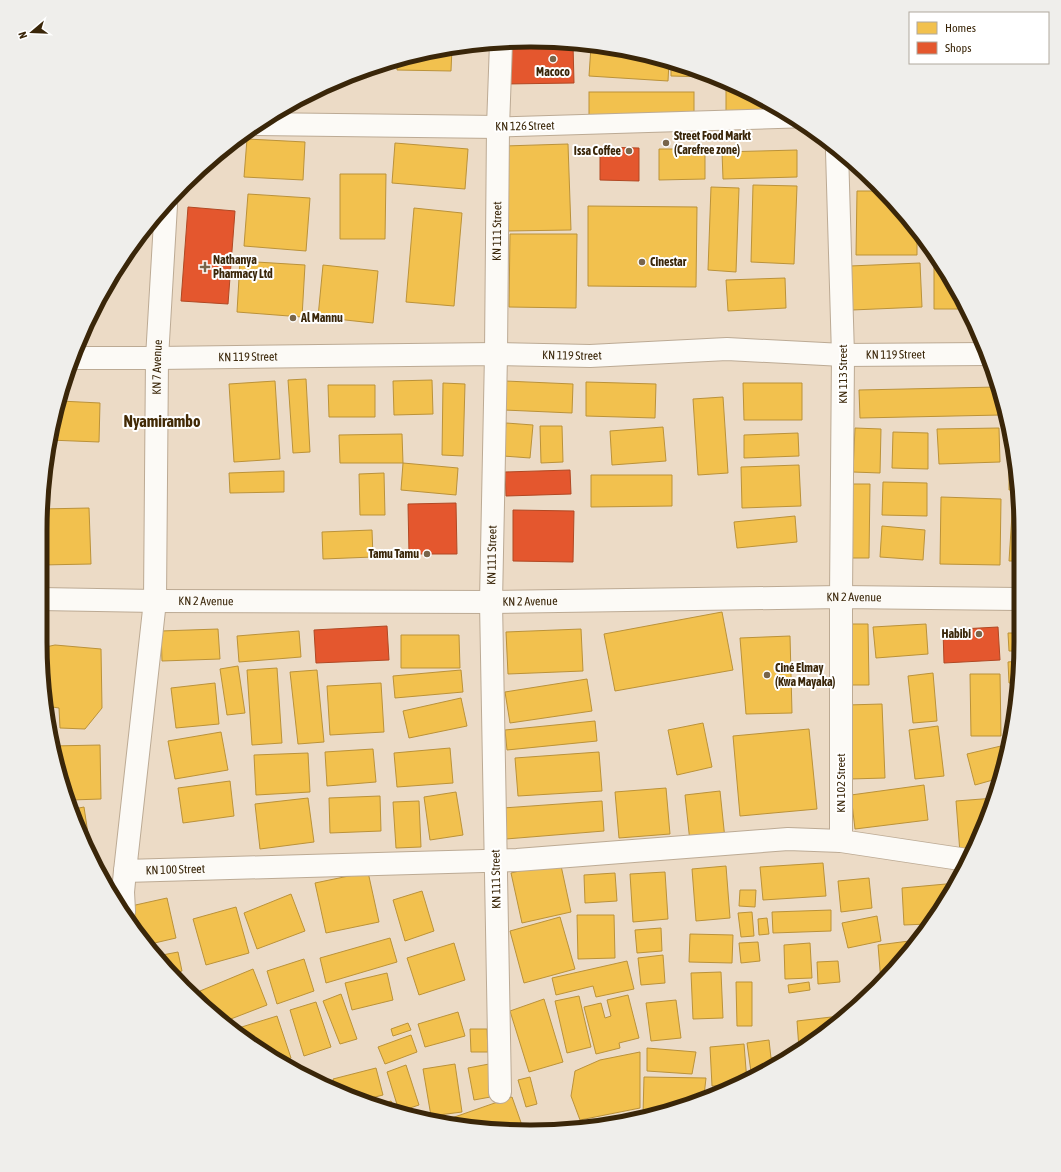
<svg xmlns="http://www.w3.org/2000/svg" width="1061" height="1172" viewBox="0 0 1061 1172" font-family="'Asap Condensed',sans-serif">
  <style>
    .homes { fill: #f2c14e; stroke: #bb9239 }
    .shops { fill: #e4572e; stroke: #b14823 }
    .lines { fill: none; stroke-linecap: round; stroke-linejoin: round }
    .pedestrian-casing { stroke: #bcaa94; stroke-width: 21 }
    .minor-casing { stroke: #bcaa94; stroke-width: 24 }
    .tertiary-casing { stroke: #bcaa94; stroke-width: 24 }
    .secondary-casing { stroke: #bcaa94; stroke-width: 24 }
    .pedestrian { stroke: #fcfaf6; stroke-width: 19 }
    .minor { stroke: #fcfaf6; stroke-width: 22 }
    .tertiary { stroke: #fcfaf6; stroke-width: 22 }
    .secondary { stroke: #fcfaf6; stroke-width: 22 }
    .poi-dot { fill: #78654b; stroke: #fff; stroke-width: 1.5 }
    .labels { text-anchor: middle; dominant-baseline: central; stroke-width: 4; stroke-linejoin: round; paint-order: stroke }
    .poi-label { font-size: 12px; font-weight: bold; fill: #3a2609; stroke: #fff; text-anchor: start }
    .street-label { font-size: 12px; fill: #3a2609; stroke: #fff }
    .district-label { font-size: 16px; font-weight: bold; fill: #422a05; stroke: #fff }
    .rim { fill: none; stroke: #3a2609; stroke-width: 5 }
  </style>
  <rect width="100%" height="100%" fill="#ecdbc6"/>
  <g class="homes">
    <path d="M591 46 626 49 669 62 668 81 589 76Z"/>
    <path d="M452 48 451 71 397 70V61L435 49Z"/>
    <path d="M671 63 711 75V77L671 76Z"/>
    <path d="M384 65 383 72 366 70Z"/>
    <path d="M726 84H731L800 121H726Z"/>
    <rect x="589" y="92" width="105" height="38"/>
    <path d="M247 139 305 142 303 180 244 177Z"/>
    <path d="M395 143 468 149 465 189 392 183Z"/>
    <path d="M568 144 571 230 507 231 504 146Z"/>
    <path d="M659 149H705V179L659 180Z"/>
    <path d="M797 150V177L723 179 722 152Z"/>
    <path d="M854 164 864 173H854Z"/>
    <path d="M340 174H386L385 239H340Z"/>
    <path d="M753 185 797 186 794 264 751 262Z"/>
    <path d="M711 187 739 188 736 272 708 270Z"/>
    <path d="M857 191H884L917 232V255H856Z"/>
    <path d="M248 194 310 198 306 251 244 246Z"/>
    <path d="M588 206 697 207 696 287 588 286Z"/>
    <path d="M414 208 462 213 454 306 406 302Z"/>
    <path d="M510 234H577L576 308 509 307Z"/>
    <path d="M240 261 305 265 302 317 237 312Z"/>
    <path d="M920 263 922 307 852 310 850 266Z"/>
    <path d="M323 265 378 271 373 323 318 317Z"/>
    <path d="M942 265 966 309H934V266Z"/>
    <path d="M785 278 786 308 728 311 726 280Z"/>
    <path d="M306 379 310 452 293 453 288 380Z"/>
    <path d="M432 380 433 414 394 415 393 381Z"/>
    <path d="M275 381 280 459 234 462 229 384Z"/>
    <path d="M505 381 573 384 572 413 504 410Z"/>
    <path d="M586 382 656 384 655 418 586 416Z"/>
    <path d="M443 383 465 384 463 456 442 455Z"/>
    <path d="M743 383H802V420H744Z"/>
    <path d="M328 385H375V417H329Z"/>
    <path d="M997 387 1000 398 1001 415 860 418 859 390Z"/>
    <path d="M723 397 728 473 698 475 693 399Z"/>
    <path d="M60 401 100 403 99 442 49 440Z"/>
    <path d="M506 423 533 425 530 458 503 456Z"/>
    <path d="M540 426H562L563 462 541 463Z"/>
    <path d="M663 427 666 461 612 465 610 431Z"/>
    <path d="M855 428 881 429 880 473 853 472Z"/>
    <path d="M999 428 1000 462 939 464 937 429Z"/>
    <path d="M893 432 928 433V469L892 468Z"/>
    <path d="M798 433 799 456 744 458V435Z"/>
    <path d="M402 434 403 463H340L339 435Z"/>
    <path d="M403 463 458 468 456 495 401 490Z"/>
    <path d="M799 465 801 506 742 508 741 467Z"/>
    <path d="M284 471V492L230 493 229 473Z"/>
    <path d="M1009 471H1015L1017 490H1009Z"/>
    <path d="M384 473 385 515H360L359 474Z"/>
    <path d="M591 475H672V506L591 507Z"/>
    <path d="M883 482 927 483V516L882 515Z"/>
    <path d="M849 484H870L869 558H848Z"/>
    <path d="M941 497 1001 499 1000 565 940 564Z"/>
    <path d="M1013 499H1018L1021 530 1020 561H1009Z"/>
    <path d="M89 508 91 564 41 565V509Z"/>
    <path d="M795 516 797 542 737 548 734 522Z"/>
    <path d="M882 526 925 530 923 560 880 557Z"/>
    <path d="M372 530 373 557 323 559 322 532Z"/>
    <path d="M722 612 733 670 615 691 604 634Z"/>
    <path d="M844 624H868L869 685H845Z"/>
    <path d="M926 624 928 654 876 658 873 627Z"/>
    <path d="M218 629 220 659 162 661 161 631Z"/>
    <path d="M581 629 583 671 508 674 506 632Z"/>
    <path d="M299 631 301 657 239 662 237 636Z"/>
    <path d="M1008 633H1019L1018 651H1009Z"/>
    <path d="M401 635H459L460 668H401Z"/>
    <path d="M790 636 792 713 746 714 740 638Z"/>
    <path d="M55 645 101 649 102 708 85 729 60 728 59 708 46 706 41 648Z"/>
    <path d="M1018 661 1017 683H1009L1008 662Z"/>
    <path d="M238 666 245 713 227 715 220 669Z"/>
    <path d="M277 668 282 743 252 745 247 670Z"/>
    <path d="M317 670 324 742 298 744 290 672Z"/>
    <path d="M461 670 463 692 395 698 393 676Z"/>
    <path d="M933 673 937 721 913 723 908 676Z"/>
    <path d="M970 674H1000L1001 736H971Z"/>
    <path d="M587 679 592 711 510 723 505 692Z"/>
    <path d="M215 683 219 724 176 728 171 688Z"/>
    <path d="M381 683 384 732 330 735 327 686Z"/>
    <path d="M461 698 467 726 409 738 403 711Z"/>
    <path d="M882 704 885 778 850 779 847 705Z"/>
    <path d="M595 721 597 741 507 750 505 730Z"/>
    <path d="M703 723 712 767 677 775 668 730Z"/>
    <path d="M938 726 944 776 915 779 909 730Z"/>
    <path d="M809 729 817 809 740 816 733 736Z"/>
    <path d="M221 732 228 770 175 779 168 741Z"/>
    <path d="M100 745 101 799 71 800 52 746Z"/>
    <path d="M1001 746 1004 758 1000 778 975 785 967 754Z"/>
    <path d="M450 748 453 783 397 787 394 753Z"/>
    <path d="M373 749 376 782 327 786 325 752Z"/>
    <path d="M599 752 602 791 518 796 515 758Z"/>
    <path d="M308 753 310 792 256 795 254 755Z"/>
    <path d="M230 781 234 816 183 823 178 788Z"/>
    <path d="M924 785 928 820 855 829 851 795Z"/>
    <path d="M666 788 670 834 619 838 615 792Z"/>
    <path d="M720 791 725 839 690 842 685 795Z"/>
    <path d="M456 792 463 835 430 840 424 797Z"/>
    <path d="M380 796 381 831 330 833 329 798Z"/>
    <path d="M308 798 314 842 260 849 255 804Z"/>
    <path d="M995 798 971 852 960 853 956 801Z"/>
    <path d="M419 801 421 847 396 848 393 802Z"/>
    <path d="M602 801 604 831 506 839 503 808Z"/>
    <path d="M84 807 88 834H82L74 809Z"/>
    <path d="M560 861 571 912 522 923 511 873Z"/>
    <path d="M823 863 826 896 763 900 760 867Z"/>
    <path d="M726 866 730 918 696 921 692 869Z"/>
    <path d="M368 872 379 922 326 933 315 883Z"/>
    <path d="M665 872 668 919 633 922 630 874Z"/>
    <path d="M615 873 617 901 585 903 584 875Z"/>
    <path d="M869 878 872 908 841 912 838 881Z"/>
    <path d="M957 883 928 924 904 925 902 888Z"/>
    <path d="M740 890H756L755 907 739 906Z"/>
    <path d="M422 891 434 931 405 941 393 900Z"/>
    <path d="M291 894 305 931 257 949 244 913Z"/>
    <path d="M167 898 176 938 146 945 137 933 131 906Z"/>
    <path d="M236 907 249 953 206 965 193 919Z"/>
    <path d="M831 910V931L773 933 772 912Z"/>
    <path d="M752 912 754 936 741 937 738 913Z"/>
    <path d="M577 915H614L615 958 578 959Z"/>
    <path d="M877 916 881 941 848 948 842 923Z"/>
    <path d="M560 917 575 969 524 983 510 931Z"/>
    <path d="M767 918 769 934 759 935 758 919Z"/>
    <path d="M661 928 662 951 637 953 635 930Z"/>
    <path d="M690 934 733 935 732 963 689 962Z"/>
    <path d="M390 938 397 962 326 983 320 958Z"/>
    <path d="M917 940 899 965 881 982 878 945Z"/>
    <path d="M758 942 760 961 741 963 739 943Z"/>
    <path d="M454 943 465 980 419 995 407 958Z"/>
    <path d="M810 943 812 978 785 979 784 945Z"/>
    <path d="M178 952 182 971 174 973 157 956Z"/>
    <path d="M663 955 665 983 641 985 638 958Z"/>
    <path d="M304 959 314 991 277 1004 267 971Z"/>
    <path d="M627 961 634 989 596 997 593 986 556 995 552 978Z"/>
    <path d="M838 961 840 982 818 984 817 962Z"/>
    <path d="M253 969 267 1005 223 1022 205 1004 200 991Z"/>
    <path d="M721 972 723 1018 693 1019 691 973Z"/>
    <path d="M387 973 393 1000 352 1010 345 983Z"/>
    <path d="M736 982H752V1026H737Z"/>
    <path d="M809 982 810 990 789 993 788 985Z"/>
    <path d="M341 994 357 1039 340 1044 323 1001Z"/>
    <path d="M628 995 639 1038 619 1043 620 1048 596 1054 584 1007 601 1003 605 1018 611 1016 607 1000Z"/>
    <path d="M579 996 591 1047 567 1053 555 1001Z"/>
    <path d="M544 999 563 1062 529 1072 510 1011Z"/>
    <path d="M676 1000 681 1038 651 1041 646 1003Z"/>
    <path d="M316 1002 331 1047 304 1056 290 1010Z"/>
    <path d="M458 1012 465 1036 425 1047 418 1024Z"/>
    <path d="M277 1016 291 1058 281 1061 232 1030Z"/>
    <path d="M840 1016V1020L829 1031 799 1049 797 1021Z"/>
    <path d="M408 1023 411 1030 393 1036 391 1029Z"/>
    <path d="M470 1029H487L488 1052H471Z"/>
    <path d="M411 1035 417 1052 385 1064 378 1047Z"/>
    <path d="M769 1040 771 1058 789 1055 752 1079 747 1043Z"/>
    <path d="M744 1044 747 1082 738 1085 712 1086 710 1047Z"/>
    <path d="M647 1048 696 1052 692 1074 647 1071Z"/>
    <path d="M640 1052V1108L580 1120 571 1096 575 1071 600 1060Z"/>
    <path d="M455 1064 462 1112 431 1116 423 1069Z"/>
    <path d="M489 1064 496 1096 474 1100 468 1068Z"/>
    <path d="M406 1065 419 1105 401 1111H399L387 1072Z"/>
    <path d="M376 1068 383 1095 367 1099 335 1089 333 1079Z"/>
    <path d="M530 1077 537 1104 526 1107 518 1080Z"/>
    <path d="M644 1077 706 1078 704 1096 652 1114H643Z"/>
    <path d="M512 1097 524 1131 444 1123 443 1121Z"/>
    <path d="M391 1101 396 1109 382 1105Z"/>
  </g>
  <g class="shops">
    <path d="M530 40 573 44 574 83 505 84 504 43Z"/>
    <path d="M600 147 639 148V181L600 180Z"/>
    <path d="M188 207 235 211 228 304 181 301Z"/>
    <path d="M570 470 571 494 506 496 505 472Z"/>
    <path d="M456 503 457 554H409L408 504Z"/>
    <path d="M513 510 574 511 573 562 513 561Z"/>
    <path d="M387 626 389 660 316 663 314 630Z"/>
    <path d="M998 627 1000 660 944 663 943 630Z"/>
  </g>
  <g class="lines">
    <defs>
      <path id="pedestrian" d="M498 127 794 118"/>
      <g id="minor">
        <path d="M256 124 498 127"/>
        <path d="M837 151 843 355 841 597V841L967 860"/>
        <path id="s1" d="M155 601 125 871 517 860 788 839 841 841"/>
        <path d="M124 911 123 892 125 871"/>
        <path id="s2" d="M500 1092 491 602 496 354 498 127 501 43"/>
      </g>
      <g id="tertiary">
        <path id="s3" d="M155 601 157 358 166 205"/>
      </g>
      <g id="secondary">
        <path id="s4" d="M73 358H157L496 354 590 356 727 349 843 355 987 354"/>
        <path id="s5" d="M40 599 155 601 491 602 841 597 1019 599"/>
      </g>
    </defs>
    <use href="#pedestrian" class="pedestrian-casing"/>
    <use href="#minor" class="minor-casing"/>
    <use href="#tertiary" class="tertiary-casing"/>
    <use href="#secondary" class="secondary-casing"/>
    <use href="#pedestrian" class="pedestrian"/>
    <use href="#minor" class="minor"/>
    <use href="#tertiary" class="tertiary"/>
    <use href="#secondary" class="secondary"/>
  </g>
  <g class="poi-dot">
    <circle cx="553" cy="59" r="4"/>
    <circle cx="666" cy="143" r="4"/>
    <circle cx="629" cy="151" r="4"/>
    <circle cx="642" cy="262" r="4"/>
    <path d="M203 261h4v4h4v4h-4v4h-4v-4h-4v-4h4z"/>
    <circle cx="293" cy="318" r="4"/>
    <circle cx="427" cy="554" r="4"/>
    <circle cx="979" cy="634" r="4"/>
    <circle cx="767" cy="675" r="4"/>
  </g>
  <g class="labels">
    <g class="poi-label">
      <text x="553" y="72" text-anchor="middle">Macoco</text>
      <text x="674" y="136">Street Food Markt<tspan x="674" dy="14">(Carefree zone)</tspan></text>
      <text x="621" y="151" text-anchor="end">Issa Coffee</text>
      <text x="213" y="260">Nathanya<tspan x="213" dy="14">Pharmacy Ltd</tspan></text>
      <text x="650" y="262">Cinestar</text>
      <text x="301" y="318">Al Mannu</text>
      <text x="419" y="554" text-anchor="end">Tamu Tamu</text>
      <text x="971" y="634" text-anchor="end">Habibi</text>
      <text x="775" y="668">Ciné Elmay<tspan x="775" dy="14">(Kwa Mayaka)</tspan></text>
    </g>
    <g class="street-label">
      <text transform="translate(525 126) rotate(-1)">KN 126 Street</text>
      <text stroke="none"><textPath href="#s2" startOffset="861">KN 111 Street</textPath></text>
      <text stroke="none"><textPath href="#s4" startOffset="499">KN 119 Street</textPath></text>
      <text stroke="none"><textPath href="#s4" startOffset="823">KN 119 Street</textPath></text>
      <text stroke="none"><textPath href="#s4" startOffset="175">KN 119 Street</textPath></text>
      <text stroke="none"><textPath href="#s3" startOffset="234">KN 7 Avenue</textPath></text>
      <text transform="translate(843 374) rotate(-90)">KN 113 Street</text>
      <text stroke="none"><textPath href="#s2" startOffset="537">KN 111 Street</textPath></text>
      <text stroke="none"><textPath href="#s5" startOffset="814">KN 2 Avenue</textPath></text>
      <text stroke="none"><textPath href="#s5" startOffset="166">KN 2 Avenue</textPath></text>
      <text stroke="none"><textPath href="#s5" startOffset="490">KN 2 Avenue</textPath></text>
      <text transform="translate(841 783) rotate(-90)">KN 102 Street</text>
      <text stroke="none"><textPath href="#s1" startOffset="322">KN 100 Street</textPath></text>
      <text transform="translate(496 879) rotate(-91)">KN 111 Street</text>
    </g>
    <g class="district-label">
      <text x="162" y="421">Nyamirambo</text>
    </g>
  </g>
  <path d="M0 0H1061V1172H0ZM530 47H531A483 483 0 0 1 1014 530V642A483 483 0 0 1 531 1125H530A483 483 0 0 1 47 642V530A483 483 0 0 1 530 47Z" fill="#efeeeb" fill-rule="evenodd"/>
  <path class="rim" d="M530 47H531A483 483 0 0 1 1014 530V642A483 483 0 0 1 531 1125H530A483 483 0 0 1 47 642V530A483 483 0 0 1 530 47Z"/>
  <rect x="909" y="12" width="140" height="52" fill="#ffffff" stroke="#b0a89d"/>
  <rect x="917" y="22" width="20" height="12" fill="#f2c14e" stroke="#b0a89d"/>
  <text x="945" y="32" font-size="12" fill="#3a2609">Homes</text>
  <rect x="917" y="42" width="20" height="12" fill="#e4572e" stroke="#b0a89d"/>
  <text x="945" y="52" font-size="12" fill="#3a2609">Shops</text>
  <g transform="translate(32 32) rotate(251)" stroke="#ffffff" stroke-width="3" paint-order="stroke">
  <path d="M0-3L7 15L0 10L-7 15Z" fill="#3a2609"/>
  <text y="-6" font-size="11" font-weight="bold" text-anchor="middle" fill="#3a2609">N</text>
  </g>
</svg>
